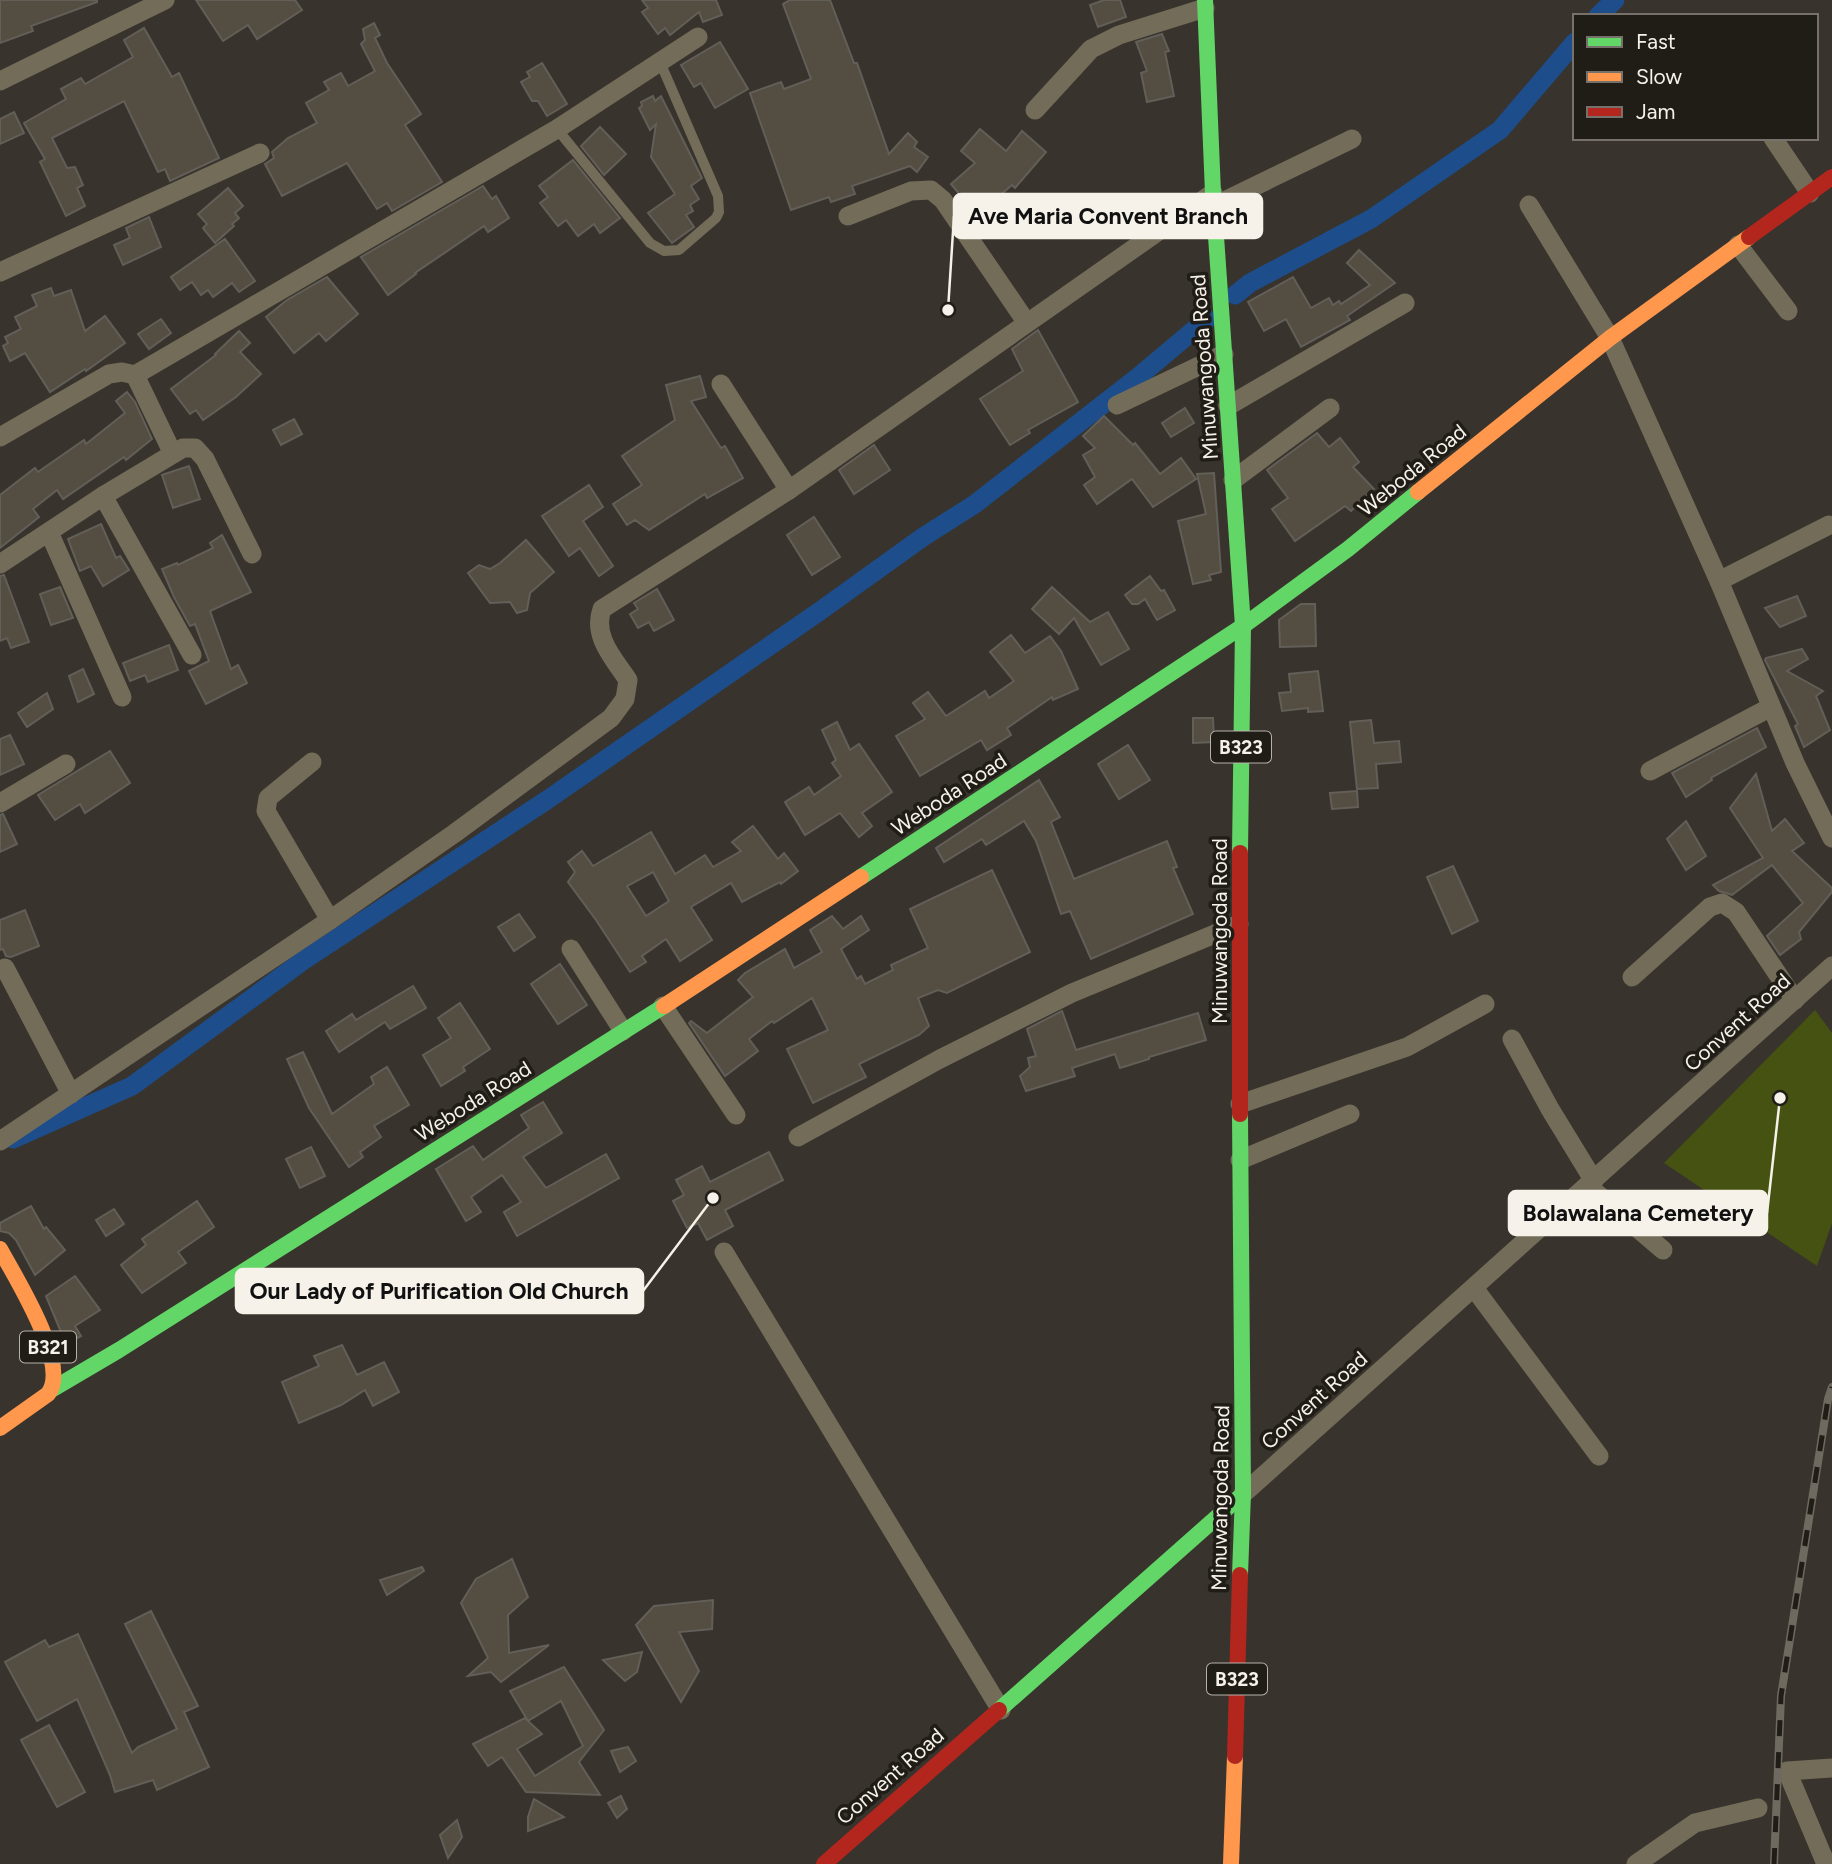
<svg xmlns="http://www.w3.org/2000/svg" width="1832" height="1864" viewBox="0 0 1832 1864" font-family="Figtree,sans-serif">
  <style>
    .green { fill: #455211 }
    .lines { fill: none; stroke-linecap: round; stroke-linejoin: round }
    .canal { stroke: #1d4d8a; stroke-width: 19 }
    .building { fill: #544d41; stroke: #625e58; stroke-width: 2; fill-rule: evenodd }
    .lane { stroke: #736c59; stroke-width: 10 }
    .street { stroke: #736c59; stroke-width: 19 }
    .fast { stroke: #63d668; stroke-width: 16 }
    .slow { stroke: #ff974d; stroke-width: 16 }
    .jam { stroke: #b3261e; stroke-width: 16 }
    .rail-casing { stroke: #6f6a5f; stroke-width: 8 }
    .rail { stroke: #201d17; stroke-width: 5; stroke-dasharray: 16; stroke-linecap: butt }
    .labels { text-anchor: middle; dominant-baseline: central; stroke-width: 7; stroke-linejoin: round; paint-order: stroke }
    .shield { fill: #201d17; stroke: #b6b1aa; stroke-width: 2 }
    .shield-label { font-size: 19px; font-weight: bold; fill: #f6f1e9 }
    .street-label { font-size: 21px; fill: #f6f1e9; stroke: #201d17 }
    .leader { fill: none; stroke: #f6f1e9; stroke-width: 2.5 }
    .callout-dot { fill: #f6f1e9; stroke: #201d17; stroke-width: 2.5 }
    .callout { fill: #f6f1e9; stroke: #f6f1e9; stroke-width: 2.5 }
    .callout-label { font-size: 23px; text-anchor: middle; font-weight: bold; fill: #111 }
  </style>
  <rect width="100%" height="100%" fill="#38342d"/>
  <path class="green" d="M1815 1010 1832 1033V1223L1817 1266 1664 1163Z"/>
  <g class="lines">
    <g class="canal">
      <path d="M1598 16 1615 0"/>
      <path d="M1235 295 1250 283 1371 219 1500 130 1575 42"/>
      <path d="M13 1139 132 1086 304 960 547 800 820 611 923 537 975 504 1138 377 1207 319"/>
    </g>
  </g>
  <g class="building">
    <path d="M0 0H97V2L31 26 33 31 0 43Z"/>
    <path d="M196 0H295L302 10 257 39 248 25 223 41Z"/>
    <path d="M642 0H716L722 15 703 22 699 12 670 35 665 28 658 34 642 12 648 8Z"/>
    <path d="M790 0H830L854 63H857L889 154 908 133 917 142 914 147 928 157 917 172 910 166 852 186 855 194 831 202 829 197 791 210 750 93 781 82 784 89 811 79 783 4Z"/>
    <path d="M1104 0H1120L1126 17 1098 27 1090 5Z"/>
    <path d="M374 23 380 35 375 38 387 63 421 114 405 125 442 182 392 211 387 203 377 209 347 163 282 196 265 164 274 158 272 152 288 138 317 123 306 103 329 90 324 82 341 73 348 86 375 71 361 44 365 40 363 29Z"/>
    <path d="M144 28 172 77 179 73 219 158 170 181 165 169 158 172 124 101 52 138 67 168 75 167 83 185 77 188 85 206 66 216 40 162 45 159 24 123 66 99 61 89 81 78 85 84 133 57 124 40Z"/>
    <path d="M1162 34 1169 51 1165 52 1174 96 1147 102 1141 73 1147 71 1136 42Z"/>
    <path d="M720 42 748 89 715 108 701 83 694 87 681 65Z"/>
    <path d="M542 63 567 104 547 116 538 101H532L521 82 530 77 527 72Z"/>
    <path d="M653 96 655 101 661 96 702 178 691 186 699 199 690 205 693 211 686 215 694 227 672 243 648 213 675 194 651 157 656 124 650 130 639 108 642 106 641 102Z"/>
    <path d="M14 112 24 133 0 144V119Z"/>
    <path d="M600 127 626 154 604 175 581 146Z"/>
    <path d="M980 129 1006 151 1022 131 1046 152 1015 188 1012 185 977 215 951 184 975 163 961 151Z"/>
    <path d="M573 160 620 218 600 233 594 224 578 236 566 220 558 226 540 203 548 197 539 186Z"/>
    <path d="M483 186 492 199 496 196 509 218 488 232 484 226 415 273 416 274 388 295 361 257Z"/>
    <path d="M228 188 243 206 235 213 239 218 232 224 234 226 215 243 203 228 207 224 198 214Z"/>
    <path d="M149 217 161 247 123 265 114 245 130 238 126 228Z"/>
    <path d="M225 239 255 281 239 292 232 283 213 297 208 290 201 295 192 282 180 290 171 277Z"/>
    <path d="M1359 250 1395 283 1347 316 1350 320 1301 347 1286 319 1264 331 1248 302 1293 277 1311 308 1329 298 1333 305 1339 301 1341 304 1370 285 1347 263Z"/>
    <path d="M327 277 358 314 326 341 319 333 294 353 266 317 287 300Z"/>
    <path d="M51 288 54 296 71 290 85 331 105 316 125 343 86 371 85 369 50 392 25 353 10 361 3 346 8 343 5 337 21 329 15 317 37 306 32 295Z"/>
    <path d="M161 319 171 333 149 349 138 334Z"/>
    <path d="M1038 330 1078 402 1028 430 1030 433 1010 445 980 399 1023 371 1012 349Z"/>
    <path d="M239 331 250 343 240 352 261 374 236 397 203 420 196 410 190 414 171 389 216 355 215 354Z"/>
    <path d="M700 376 706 397 691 401 721 448 725 446 743 478 707 498 705 494 649 530 635 520 627 525 613 504 642 485 622 456 675 420 666 385Z"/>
    <path d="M127 392 135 402 152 439 126 460 124 457 63 499 57 490 33 509 39 517 0 548V495L35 468 38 472 84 440 86 444 125 413 116 401Z"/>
    <path d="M1185 408 1194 423 1171 437 1162 423Z"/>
    <path d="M1104 416 1133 445 1135 443 1160 474 1181 458 1196 479 1153 507 1132 479 1097 504 1084 485 1095 477 1083 455 1095 448 1083 436Z"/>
    <path d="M294 419 302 434 281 445 273 430Z"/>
    <path d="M1317 433 1329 447 1340 438 1359 462 1353 467 1374 489 1351 511 1345 506 1295 541 1272 509 1288 498 1267 470Z"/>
    <path d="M874 445 890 470 854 494 839 470Z"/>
    <path d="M189 466 200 499 173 508 162 475Z"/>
    <path d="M1214 473 1221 572 1209 575 1211 580 1193 584 1178 521 1206 514 1197 474Z"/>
    <path d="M589 485 603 507 583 521 613 566 599 576 580 548 569 556 542 516Z"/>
    <path d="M814 517 840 557 812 575 787 535Z"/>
    <path d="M101 524 116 558 120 556 129 570 103 586 91 566 80 571 68 539Z"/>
    <path d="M222 535 251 592 210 611 231 669 238 665 247 683 206 704 189 671 209 661 195 624 190 626 174 597 162 569 177 563 178 565 213 548 210 543Z"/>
    <path d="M526 540 554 572 530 593 527 610 517 613 510 602 490 603 468 573 479 565 490 569 500 563Z"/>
    <path d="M4 575 29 642 11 648 7 638 0 641V576Z"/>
    <path d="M1150 576 1161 591 1164 590 1175 610 1157 620 1145 599 1138 604H1132L1125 595Z"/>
    <path d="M60 587 73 618 51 625 40 594Z"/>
    <path d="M1052 587 1090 622 1108 612 1129 649 1101 665 1074 618 1059 634 1032 609Z"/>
    <path d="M657 589 674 620 654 631 649 622 638 628 630 614 638 609 634 603Z"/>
    <path d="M1797 596 1806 616 1780 627 1765 608Z"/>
    <path d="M1301 604H1315L1316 646 1280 647 1279 620Z"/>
    <path d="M1011 635 1025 653 1050 636 1061 651 1078 689 1053 700 1052 697 1007 728 1011 735 987 750 981 740 920 776 896 736 925 719 913 703 928 692 946 716 985 691 989 698 1014 681 990 652Z"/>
    <path d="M169 645 178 670 148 682 145 675 130 681 123 663Z"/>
    <path d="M1802 649 1808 659 1787 671 1823 691 1816 696 1830 730 1804 747 1795 726 1798 724 1765 660 1766 658Z"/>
    <path d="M83 669 94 694 78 702 69 676Z"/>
    <path d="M1318 671 1323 711 1308 712V708L1282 711 1279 693 1291 692 1289 674Z"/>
    <path d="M47 693 53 709 27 727 18 713Z"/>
    <path d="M1193 718H1213L1214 742 1193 743Z"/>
    <path d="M1371 720 1374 743 1399 741 1401 762 1376 764 1378 788 1357 789 1350 722Z"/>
    <path d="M837 722 850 750 859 744 892 792 862 813 872 826 859 837 840 813 805 835 785 802 809 787 814 795 841 776 832 763 836 760 822 730Z"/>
    <path d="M1757 728 1766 747 1711 778 1712 780 1686 797 1672 773Z"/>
    <path d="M10 735 24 764 0 775V739Z"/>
    <path d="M1128 745 1150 780 1119 799 1098 764Z"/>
    <path d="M110 751 130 783 85 813 80 804 55 820 38 795Z"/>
    <path d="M1756 774 1772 831 1785 819 1804 843 1792 851 1832 888V892L1799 932 1801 939 1780 955 1767 936 1803 903 1772 865 1732 895 1719 891 1713 885 1763 858 1730 808Z"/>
    <path d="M1039 780 1060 817 1051 822 1074 879 1167 841 1177 867 1173 868 1193 914 1091 959 1070 911 1061 914 1036 841 1024 821 986 845 982 839 944 862 936 848Z"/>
    <path d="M1357 791 1358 807 1332 809 1330 793Z"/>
    <path d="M3 814 17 844 0 852V815Z"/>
    <path d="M1686 821 1706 856 1686 870 1667 839Z"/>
    <path d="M753 826 778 859 784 853 798 871 781 884 780 882 742 902 731 883 691 907 712 940 680 961 666 939 642 956 646 962 630 972 596 920 568 882 575 872 568 862 582 851 593 866 651 832 675 874 705 855 713 867 741 851 732 842ZM653 872 669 901 646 916 627 886Z"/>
    <path d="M1453 866 1478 921 1452 934 1427 877Z"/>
    <path d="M992 870 1030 952 947 993 938 990 918 998 929 1026 919 1035 859 1064 866 1077 813 1103 787 1049 828 1030 812 998 774 1023 772 1021 749 1039 758 1051 725 1076 689 1023 691 1021 707 1033 753 997 738 980 745 973 785 949 794 968 822 952 810 930 832 916 843 929 861 916 869 930 841 949 857 979 861 976 865 984 893 970 891 965 928 948 910 909Z"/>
    <path d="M25 910 39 946 11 957 6 956 3 949 0 950V920Z"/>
    <path d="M519 914 535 937 514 951 498 927Z"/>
    <path d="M560 964 587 1005 558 1024 531 984Z"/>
    <path d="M413 986 426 1008 390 1029 385 1022 339 1052 326 1031 352 1014 356 1020Z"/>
    <path d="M460 1003 490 1049 463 1067 465 1071 441 1086 423 1055 451 1038 438 1018Z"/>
    <path d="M1062 1011 1076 1050 1198 1013 1206 1040 1149 1057V1059L1120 1068 1115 1054 1072 1068 1075 1076 1026 1091 1020 1076 1030 1067 1028 1058 1036 1056 1027 1029Z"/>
    <path d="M303 1052 332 1114 374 1084 371 1077 387 1067 409 1105 374 1126 381 1137 360 1152 363 1157 349 1167 309 1108 287 1059Z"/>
    <path d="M543 1102 562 1133 523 1157 546 1188 606 1154 619 1178 517 1236 504 1212 521 1202 502 1175 471 1197 481 1212 466 1221 436 1169 473 1146 483 1160 529 1128 521 1115Z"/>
    <path d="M311 1147 325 1176 300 1188 286 1159Z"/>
    <path d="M769 1152 783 1180 725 1210 733 1226 707 1240 698 1223 687 1228 673 1201 684 1195 676 1180 702 1166 710 1182Z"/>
    <path d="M197 1201 214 1227 178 1252 186 1263 142 1293 121 1265 146 1245 142 1239Z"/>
    <path d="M31 1206 44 1229 46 1227 65 1250 35 1275 16 1240 9 1233 0 1231V1223Z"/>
    <path d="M114 1209 124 1224 106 1236 96 1220Z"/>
    <path d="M75 1276 100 1310 75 1326 81 1336 66 1344 46 1296Z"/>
    <path d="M342 1345 357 1375 384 1362 399 1392 373 1406 365 1390 341 1405 299 1423 282 1382 319 1366 314 1356Z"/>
    <path d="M512 1559 528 1597 508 1615 509 1653 549 1645 501 1682 491 1672 468 1676 488 1658 461 1603 476 1579Z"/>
    <path d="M422 1567 424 1571 387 1595 380 1580Z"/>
    <path d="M713 1600 712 1629 679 1632 699 1671 681 1702 636 1625 654 1606Z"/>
    <path d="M151 1611 198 1706 184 1712 209 1767 157 1790 153 1780 115 1792 110 1775 77 1699 37 1721 5 1662 45 1640 49 1647 78 1634 132 1753 138 1747 177 1729 125 1624Z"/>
    <path d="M642 1652 637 1672 625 1681 603 1660Z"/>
    <path d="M564 1667 604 1730 579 1762 600 1795 526 1792 502 1757 488 1766 473 1744 525 1718 528 1721 510 1691ZM561 1701 583 1746 535 1776 517 1749 542 1734 528 1721Z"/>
    <path d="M49 1725 85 1792 57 1807 21 1740Z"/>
    <path d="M628 1747 636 1761 620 1772 611 1751Z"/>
    <path d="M621 1796 627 1809 617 1818 608 1803Z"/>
    <path d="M534 1799 564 1817 528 1831V1817Z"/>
    <path d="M457 1820 462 1837 448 1858 440 1835Z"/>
  </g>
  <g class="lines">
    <path class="lane" d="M557 129 650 243 664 251 679 250 716 218 719 212 718 196 660 62"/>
    <g class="street">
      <path d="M0 81 165 0"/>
      <path d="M1035 110 1091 49 1119 35 1205 8"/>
      <path d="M1773 138 1810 193"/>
      <path d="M1529 205 1610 338 1719 581 1795 763 1832 838"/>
      <path d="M1214 206 1352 139"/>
      <path d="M848 216 911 191 931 190 943 200 1027 323"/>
      <path d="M1738 245 1788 311"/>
      <path d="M0 272 260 153"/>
      <path d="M135 375 173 454"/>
      <path d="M721 384 789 490"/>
      <path d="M1117 405 1224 354"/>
      <path d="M1228 406 1405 303"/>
      <path d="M0 437 109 374 122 372 135 375 557 129 698 37"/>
      <path d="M1233 480 1330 408"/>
      <path d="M103 496 192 655"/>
      <path d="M49 532 122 697"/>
      <path d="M0 564 103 496 183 448H195L205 459 252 554"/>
      <path d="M1719 581 1829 525"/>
      <path d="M312 762 268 798 266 811 330 920"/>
      <path d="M1650 771 1771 707"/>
      <path d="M0 803 66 764"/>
      <path d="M571 949 623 1031"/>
      <path d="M5 968 71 1094"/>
      <path d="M1632 977 1710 907 1722 903 1736 912 1795 1000"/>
      <path d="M663 1006 736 1115"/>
      <path d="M1512 1039 1550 1109 1594 1181"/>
      <path d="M1240 1104 1407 1047 1485 1004"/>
      <path d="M798 1137 940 1059 1072 993 1239 924"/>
      <path d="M0 1141 330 920 455 833 611 718 625 699 628 680C614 659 592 636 602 609L789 490 1213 193"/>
      <path d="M1240 1160 1350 1114"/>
      <path d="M1588 1186 1663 1250"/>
      <path d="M724 1252 1001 1710"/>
      <path d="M1474 1288 1599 1456"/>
      <path d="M1243 1494 1832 966"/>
      <path d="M1636 1864 1695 1823 1758 1808"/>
      <path d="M1826 1864 1787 1771 1832 1768"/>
    </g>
    <g class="fast">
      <path d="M1205 0 1213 193 1243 626 1240 853"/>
      <path d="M861 877 1243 626 1348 549 1418 492"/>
      <path d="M1240 1114 1243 1494 1240 1575"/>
      <path d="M51 1390 119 1350 664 1006"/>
      <path d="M999 1710 1243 1494"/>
    </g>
    <g class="slow">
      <path d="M1418 492 1610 338 1749 237"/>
      <path d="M664 1006 861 877"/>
      <path d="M0 1249C15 1277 71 1365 48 1394L0 1428"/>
      <path d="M1231 1864 1235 1756"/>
    </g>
    <g class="jam">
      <path d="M1749 237 1832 177"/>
      <path d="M1240 853V1114"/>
      <path d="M1235 1756 1240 1575"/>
      <path d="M824 1864 999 1710"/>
    </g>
    <defs>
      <path id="rail" d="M1774 1864 1781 1696 1828 1399 1832 1387"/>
    </defs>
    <use href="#rail" class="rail-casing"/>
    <use href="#rail" class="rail"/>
  </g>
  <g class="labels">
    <g class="shield">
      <rect x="1211" y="731.5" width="60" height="31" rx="5"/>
      <rect x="20" y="1331.5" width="56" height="31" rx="5"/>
      <rect x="1207" y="1663.5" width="60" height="31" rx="5"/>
    </g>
    <g class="shield-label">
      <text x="1241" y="747">B323</text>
      <text x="48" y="1347">B321</text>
      <text x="1237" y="1679">B323</text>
    </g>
    <g class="street-label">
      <text transform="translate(1204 367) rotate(-94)">Minuwangoda Road</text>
      <text transform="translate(1412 470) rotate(-39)">Weboda Road</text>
      <text transform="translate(949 794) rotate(-33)">Weboda Road</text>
      <text transform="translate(1219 931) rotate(-90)">Minuwangoda Road</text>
      <text transform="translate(1737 1022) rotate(-42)">Convent Road</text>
      <text transform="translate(473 1101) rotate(-32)">Weboda Road</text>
      <text transform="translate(1314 1400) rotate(-42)">Convent Road</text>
      <text transform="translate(1220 1498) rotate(-89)">Minuwangoda Road</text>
      <text transform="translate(890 1776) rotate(-41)">Convent Road</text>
    </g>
  </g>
  <path class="leader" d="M948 310L954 216M1780 1098L1767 1213M713 1198L643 1291"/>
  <g class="callout-dot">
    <circle cx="948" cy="310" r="7"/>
    <circle cx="1780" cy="1098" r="7"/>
    <circle cx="713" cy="1198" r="7"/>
  </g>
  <g class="callout">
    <rect x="954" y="194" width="308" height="44" rx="7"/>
    <rect x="1509" y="1191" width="258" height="44" rx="7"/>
    <rect x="236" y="1269" width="407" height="44" rx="7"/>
  </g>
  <g class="callout-label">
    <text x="1108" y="224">Ave Maria Convent Branch</text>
    <text x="1638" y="1221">Bolawalana Cemetery</text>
    <text x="439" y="1299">Our Lady of Purification Old Church</text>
  </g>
  <rect x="1573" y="14" width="245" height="126" fill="#201d17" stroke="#76726b" stroke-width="2"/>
  <rect x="1587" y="37" width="35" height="10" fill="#63d668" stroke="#76726b" stroke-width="2"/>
  <text x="1636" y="49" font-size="21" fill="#f6f1e9">Fast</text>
  <rect x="1587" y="72" width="35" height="10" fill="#ff974d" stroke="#76726b" stroke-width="2"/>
  <text x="1636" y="84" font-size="21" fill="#f6f1e9">Slow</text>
  <rect x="1587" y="107" width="35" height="10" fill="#b3261e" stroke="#76726b" stroke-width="2"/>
  <text x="1636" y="119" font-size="21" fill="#f6f1e9">Jam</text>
</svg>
